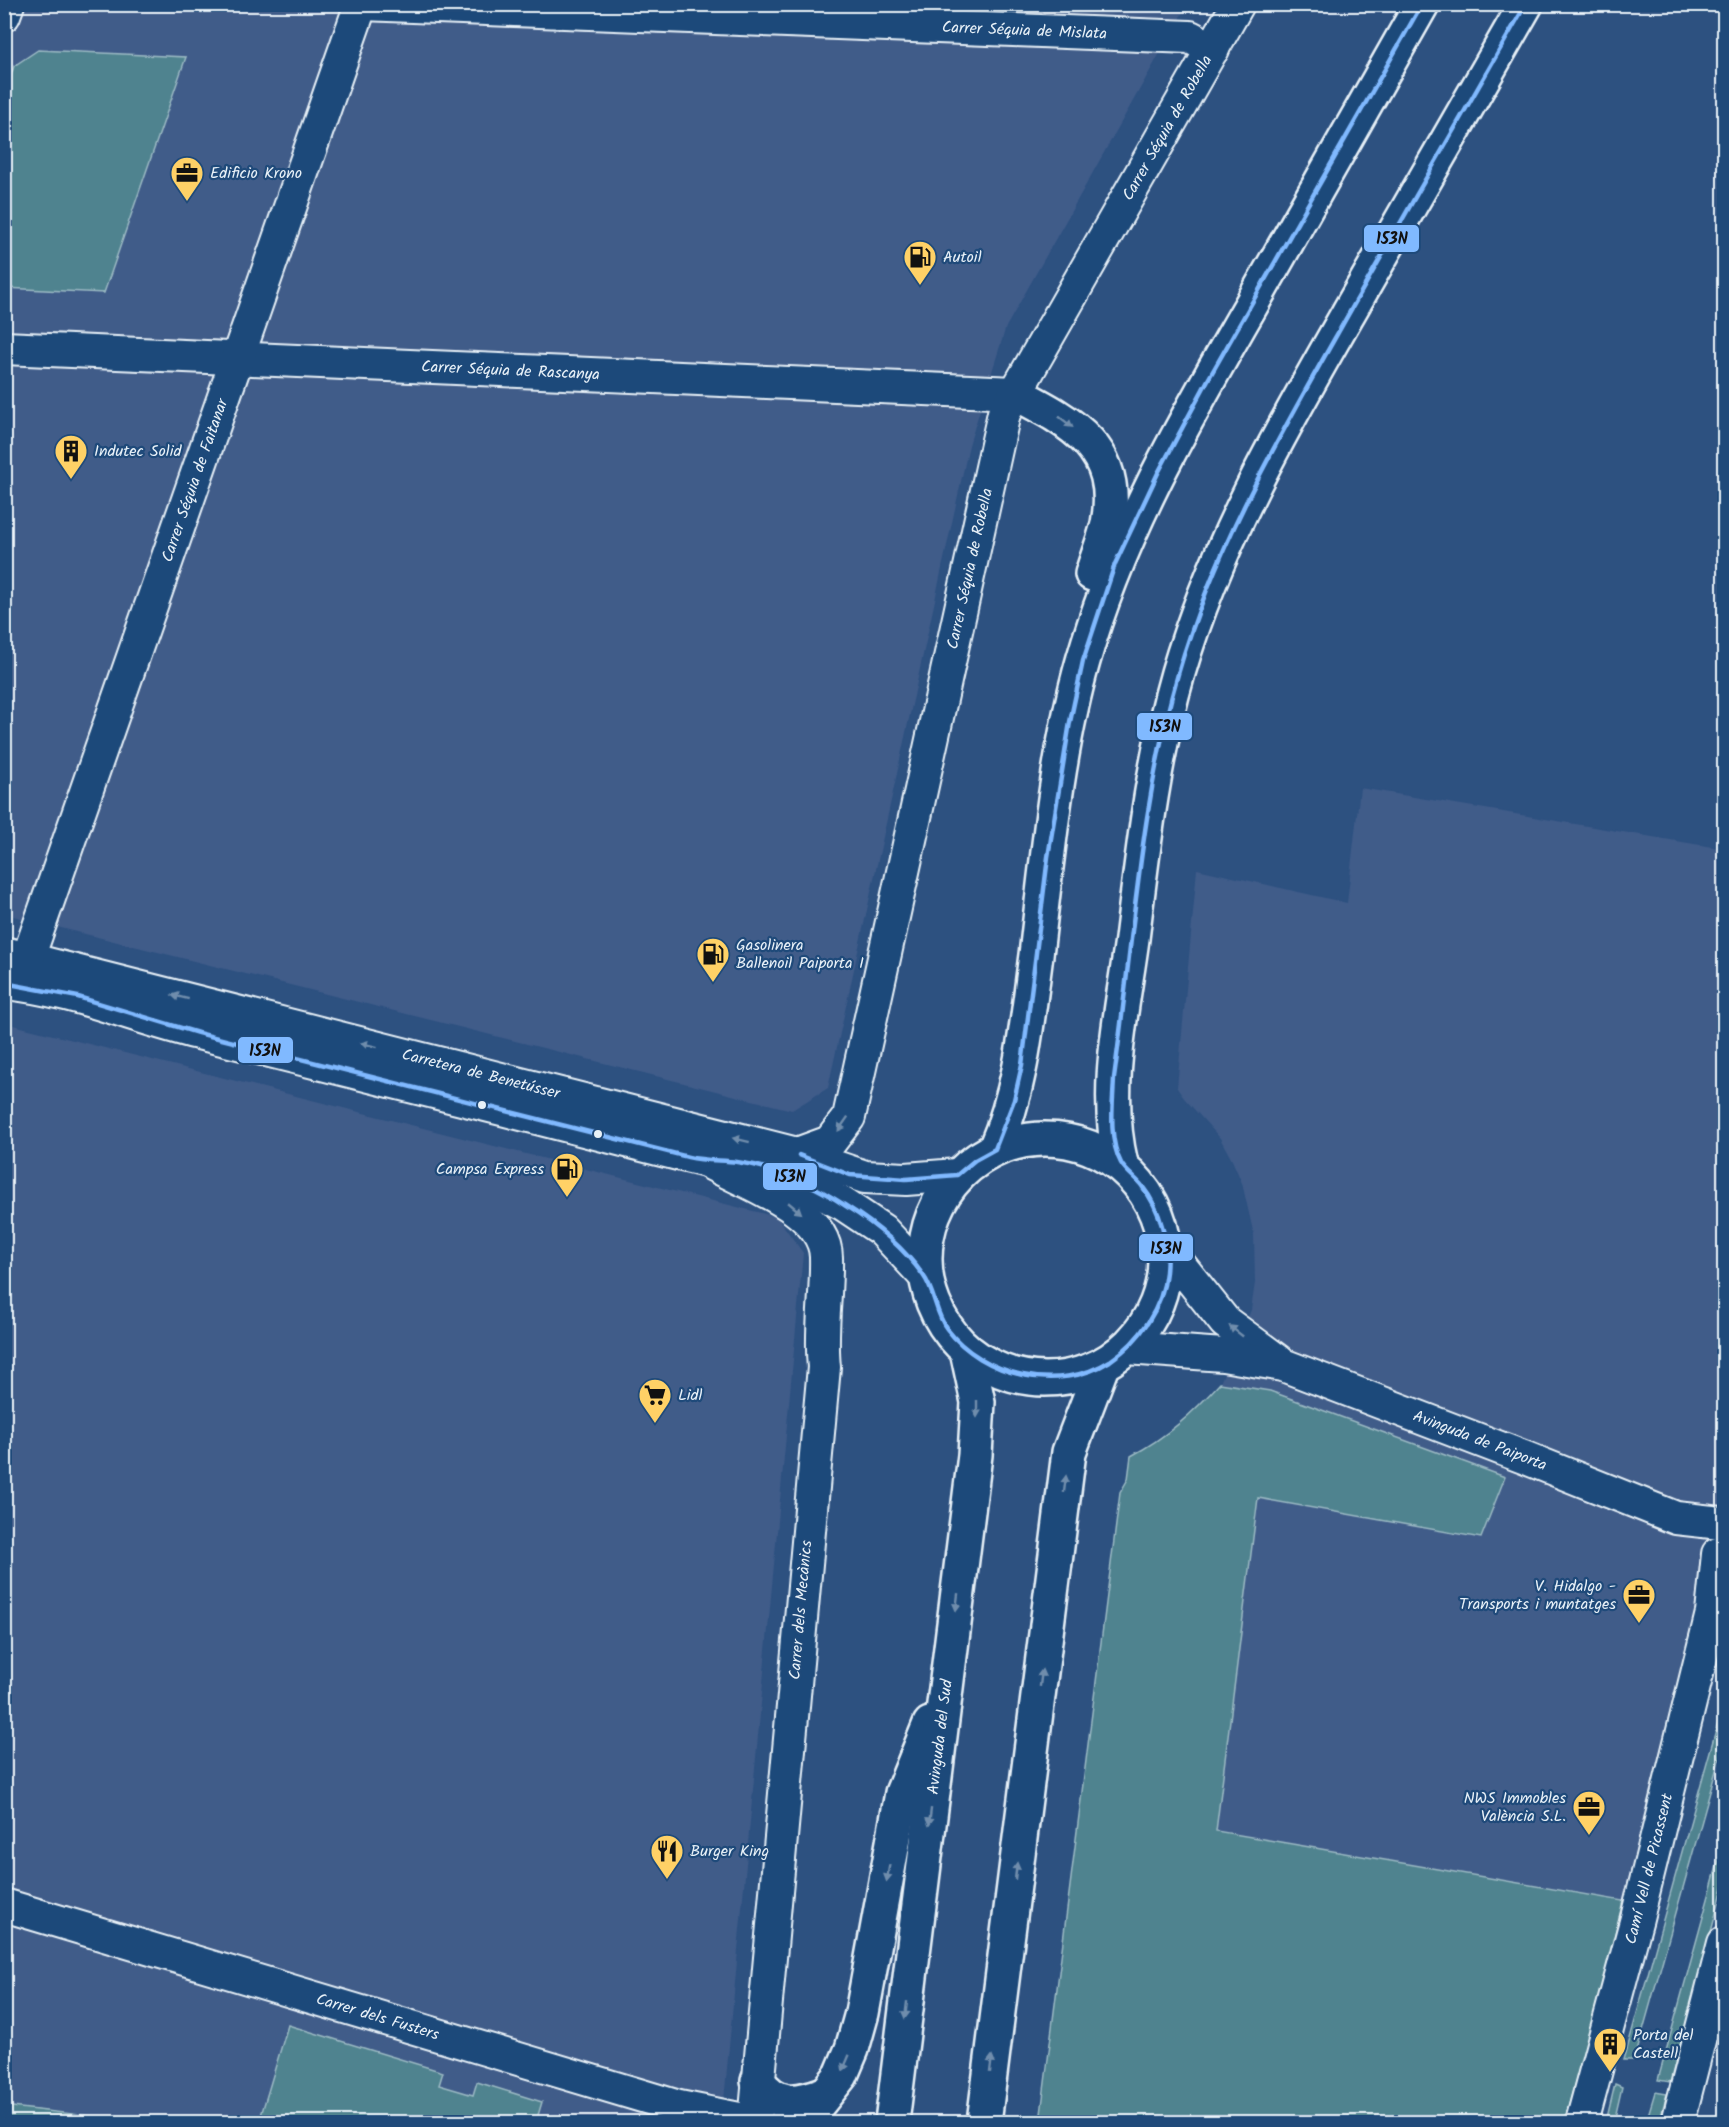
<svg xmlns="http://www.w3.org/2000/svg" width="1729" height="2127" viewBox="0 0 1729 2127" font-family="Kalam,sans-serif">
  <style>
    .built { fill: #405c89 }
    .green { fill: #50838f; stroke: #9cbac4; stroke-width: 1.5 }
    .lines { fill: none; stroke-linecap: round; stroke-linejoin: round }
    .minor-casing { stroke: #e8f1f8; stroke-width: 36 }
    .major-casing { stroke: #e8f1f8; stroke-width: 38 }
    .minor { stroke: #1f4a7a; stroke-width: 32 }
    .major { stroke: #1f4a7a; stroke-width: 33 }
    .bus-1-casing { stroke: #1f4a7a; stroke-width: 9 }
    .bus-1 { stroke: #80b9ff; stroke-width: 4.5 }
    .oneway { fill: #6f8dac }
    .bus-dot { fill: #e8f1f8; stroke: #1f4a7a; stroke-width: 2 }
    .labels { text-anchor: middle; dominant-baseline: central; stroke-width: 4.5; stroke-linejoin: round; paint-order: stroke }
    .street-label { font-size: 16px; fill: #e8f1f8; stroke: #1f4a7a }
    .poi-label { font-size: 16px; fill: #e8f1f8; stroke: #1f4a7a; text-anchor: start }
    .line-badge { stroke: #1f4a7a; stroke-width: 2 }
    .pale-badge-label { font-size: 16px; text-anchor: middle; font-weight: bold; fill: #111 }
  </style>
  <rect width="100%" height="100%" fill="#2d5180"/>
  <filter id="ink" filterUnits="userSpaceOnUse"><feTurbulence type="fractalNoise" baseFrequency=".0167" numOctaves="2"/><feDisplacementMap in="SourceGraphic" scale="12" xChannelSelector="R" yChannelSelector="G"/><feConvolveMatrix kernelMatrix="1 2 1 2 8 2 1 2 1" color-interpolation-filters="sRGB"/></filter>
  <g filter="url(#ink)">
    <g class="built">
      <path d="M5 5H1187L1006 327 969 445 828 1088 792 1110 5 914Z"/>
      <path d="M1360 788 1724 849V1568L1623 1901 1216 1832 1258 1498 1481 1538 1270 1391 1220 1383 1251 1310 1255 1283 1254 1235 1242 1183 1232 1160 1220 1138 1184 1098 1177 1088 1197 869 1347 903Z"/>
      <path d="M5 1023 777 1217 803 1253 722 2122H5Z"/>
    </g>
    <g class="green">
      <path d="M38 50 186 57 104 293 5 288V93L14 66Z"/>
      <path d="M1220 1383 1270 1391 1505 1477 1481 1538 1258 1498 1216 1831 1623 1901 1602 1987 1564 2122H1040L1120 1493 1128 1479 1131 1456C1167 1437 1193 1413 1220 1383Z"/>
      <path d="M1724 1701V1742L1636 2055 1633 2060H1624Z"/>
      <path d="M1724 1841V1884L1670 2082 1658 2080Z"/>
      <path d="M288 2025 443 2072 439 2085 473 2095 477 2082 542 2102 536 2122H259Z"/>
      <path d="M1615 2084 1622 2087 1614 2122H1606Z"/>
      <path d="M1655 2092 1667 2094 1659 2122H1646Z"/>
      <path d="M5 2106 20 2108 142 2122H5Z"/>
    </g>
    <g class="lines">
      <defs>
        <g id="minor">
          <path id="s1" d="M363 4 1190 37 1213 49"/>
          <path d="M4 15 8 4"/>
          <path id="s2" d="M4 348 1015 393"/>
          <path id="s3" d="M4 953 797 1154 865 1177 906 1179 957 1175"/>
          <path id="s4" d="M28 958 361 4"/>
          <path d="M4 983C72 989 132 1017 198 1033 351 1072 505 1109 658 1149L706 1161 740 1162 788 1176 843 1204 882 1230 926 1277"/>
          <path id="s5" d="M797 1154 830 1142 849 1117 1004 413 1238 4"/>
          <path d="M706 1161C742 1182 825 1208 826 1257 827 1294 820 1330 824 1367L755 2122"/>
          <path d="M1167 1249 1225 1322 1278 1361"/>
          <path id="s6" d="M1127 1348 1223 1355 1283 1365 1526 1458 1676 1518 1721 1523"/>
          <path id="s7" d="M4 1905 679 2107 754 2122"/>
          <path id="s8" d="M1582 2122 1637 1918 1712 1613 1718 1554"/>
          <path d="M1678 2122 1724 1943"/>
        </g>
        <g id="major">
          <path d="M1015 393C1073 423 1122 449 1108 524 1104 541 1097 557 1092 574"/>
          <circle cx="1045" cy="1259" r="120"/>
          <path d="M995 1149C1022 1086 1027 1022 1036 955 1047 860 1057 752 1083 661 1119 534 1185 420 1250 307 1307 206 1364 105 1422 4"/>
          <path d="M1121 1164C1103 1090 1122 1013 1132 939 1143 850 1153 760 1178 673 1216 543 1283 427 1350 310 1409 208 1467 106 1526 4"/>
          <path d="M758 2081C777 2107 796 2104 824 2094"/>
          <path d="M787 2122 814 2109 841 2075 852 2049 862 2013 902 1793 930 1724"/>
          <path id="s9" d="M892 2122 975 1455 978 1402 967 1351"/>
          <path d="M984 2122 1069 1452 1102 1366"/>
        </g>
      </defs>
      <use href="#minor" class="minor-casing"/>
      <use href="#major" class="major-casing"/>
      <use href="#minor" class="minor"/>
      <use href="#major" class="major"/>
      <defs>
        <g id="bus-1">
          <path d="M4 983 78 997 198 1033 688 1157C705 1161 721 1160 737 1162 775 1167 814 1185 846 1206 875 1224 903 1247 923 1275 935 1291 935 1313 947 1329 983 1376 1058 1394 1110 1361 1140 1341 1163 1307 1166 1272 1169 1242 1161 1210 1142 1186 1136 1178 1126 1172 1121 1163 1108 1138 1113 1105 1114 1078 1133 943 1140 805 1178 674 1215 545 1283 430 1348 315 1407 211 1466 108 1526 4"/>
          <path d="M799 1155 850 1175 906 1179 957 1175 975 1160 995 1149 1014 1100 1022 1065 1048 857 1070 722 1083 661 1115 564 1158 473 1209 378 1422 4"/>
        </g>
      </defs>
      <use href="#bus-1" class="bus-1-casing"/>
      <use href="#bus-1" class="bus-1"/>
    </g>
    <defs><path id="oneway-solid" d="M-6-.8H1V-3.2L6.5 0L1 3.2V.8H-6Z" transform="scale(1.5)"/></defs>
    <g class="oneway">
      <use href="#oneway-solid" transform="translate(1066 422) rotate(38)"/>
      <use href="#oneway-solid" transform="translate(180 997) rotate(-166)"/>
      <use href="#oneway-solid" transform="translate(369 1045) rotate(-166)"/>
      <use href="#oneway-solid" transform="translate(843 1124) rotate(125)"/>
      <use href="#oneway-solid" transform="translate(741 1140) rotate(-166)"/>
      <use href="#oneway-solid" transform="translate(795 1208) rotate(40)"/>
      <use href="#oneway-solid" transform="translate(1236 1331) rotate(-142)"/>
      <use href="#oneway-solid" transform="translate(977 1409) rotate(90)"/>
      <use href="#oneway-solid" transform="translate(1065 1484) rotate(-83)"/>
      <use href="#oneway-solid" transform="translate(957 1602) rotate(97)"/>
      <use href="#oneway-solid" transform="translate(1041 1678) rotate(-83)"/>
      <use href="#oneway-solid" transform="translate(930 1817) rotate(97)"/>
      <use href="#oneway-solid" transform="translate(1016 1871) rotate(-83)"/>
      <use href="#oneway-solid" transform="translate(888 1873) rotate(100)"/>
      <use href="#oneway-solid" transform="translate(906 2010) rotate(97)"/>
      <use href="#oneway-solid" transform="translate(846 2063) rotate(113)"/>
      <use href="#oneway-solid" transform="translate(991 2064) rotate(-83)"/>
    </g>
  </g>
  <defs>
    <symbol id="office-pin" viewBox="-11 -11 22 30"><path d="M0 17L-7.5 6A9.5 9.5 0 1 1 7.5 6Z" fill="#ffd166" stroke="#1f4a7a"/><path d="M-6-3h4V-5.5h4V-3h4V5H-6ZM-1-4.5V-3h2v-1.5ZM-6 0V1H6V0Z" fill="#111"/></symbol>
    <symbol id="fuel-pin" viewBox="-11 -11 22 30"><path d="M0 17L-7.5 6A9.5 9.5 0 1 1 7.5 6Z" fill="#ffd166" stroke="#1f4a7a"/><path d="M-5.5-6h7V0h2V4h1.3V-2.5L3-4.5l.8-.8L6-3V5H2.5V1h-1V6h-7ZM-4.2-4.7v3.2H.2V-4.7Z" fill="#111"/></symbol>
    <symbol id="building-pin" viewBox="-11 -11 22 30"><path d="M0 17L-7.5 6A9.5 9.5 0 1 1 7.5 6Z" fill="#ffd166" stroke="#1f4a7a"/><path d="M-4-6H4V6H1V3H-1V6H-4ZM-2.5-4.3h1.7v1.8h-1.7ZM.8-4.3h1.7v1.8H.8ZM-2.5-1h1.7V.8h-1.7ZM.8-1h1.7V.8H.8Z" fill="#111"/></symbol>
    <symbol id="supermarket-pin" viewBox="-11 -11 22 30"><path d="M0 17L-7.5 6A9.5 9.5 0 1 1 7.5 6Z" fill="#ffd166" stroke="#1f4a7a"/><path d="M-6-5.5h2.5l.6 2H6L4.5 2H-2.5L-4.4-4H-6ZM-1.5 3.2a1.3 1.3 0 1 0 .1 0ZM3 3.2a1.3 1.3 0 1 0 .1 0Z" fill="#111"/></symbol>
    <symbol id="restaurant-pin" viewBox="-11 -11 22 30"><path d="M0 17L-7.5 6A9.5 9.5 0 1 1 7.5 6Z" fill="#ffd166" stroke="#1f4a7a"/><path d="M-5-6h1v4h1v-4h1v4h1v-4h1v5L-1.5 .5V6h-2V.5L-5-1ZM5-6V6H3V1.5H1.5Q1.5-4 5-6Z" fill="#111"/></symbol>
  </defs>
  <g fill-rule="evenodd">
    <use href="#office-pin" x="168" y="154" width="38" height="52"/>
    <use href="#fuel-pin" x="901" y="238" width="38" height="52"/>
    <use href="#building-pin" x="52" y="432" width="38" height="52"/>
    <use href="#fuel-pin" x="694" y="935" width="38" height="52"/>
    <use href="#fuel-pin" x="548" y="1150" width="38" height="52"/>
    <use href="#supermarket-pin" x="636" y="1376" width="38" height="52"/>
    <use href="#office-pin" x="1620" y="1576" width="38" height="52"/>
    <use href="#office-pin" x="1570" y="1788" width="38" height="52"/>
    <use href="#restaurant-pin" x="648" y="1832" width="38" height="52"/>
    <use href="#building-pin" x="1591" y="2025" width="38" height="52"/>
  </g>
  <g class="bus-dot">
    <circle cx="482" cy="1105" r="5"/>
    <circle cx="598" cy="1134" r="5"/>
  </g>
  <g class="labels">
    <g class="street-label">
      <text stroke="none"><textPath href="#s1" startOffset="662">Carrer Séquia de Mislata</textPath></text>
      <text stroke="none"><textPath href="#s5" startOffset="1116">Carrer Séquia de Robella</textPath></text>
      <text stroke="none"><textPath href="#s2" startOffset="507">Carrer Séquia de Rascanya</textPath></text>
      <text stroke="none"><textPath href="#s4" startOffset="506">Carrer Séquia de Faitanar</textPath></text>
      <text stroke="none"><textPath href="#s5" startOffset="628">Carrer Séquia de Robella</textPath></text>
      <text stroke="none"><textPath href="#s3" startOffset="492">Carretera de Benetússer</textPath></text>
      <text stroke="none"><textPath href="#s6" startOffset="368">Avinguda de Paiporta</textPath></text>
      <text transform="translate(801 1610) rotate(-85)">Carrer dels Mecànics</text>
      <text stroke="none"><textPath href="#s9" startOffset="388">Avinguda del Sud</textPath></text>
      <text stroke="none"><textPath href="#s8" startOffset="262">Camí Vell de Picassent</textPath></text>
      <text stroke="none"><textPath href="#s7" startOffset="390">Carrer dels Fusters</textPath></text>
    </g>
    <g class="poi-label">
      <text x="210" y="173">Edificio Krono</text>
      <text x="943" y="257">Autoil</text>
      <text x="94" y="451">Indutec Solid</text>
      <text x="736" y="945">Gasolinera<tspan x="736" dy="18">Ballenoil Paiporta I</tspan></text>
      <text x="544" y="1169" text-anchor="end">Campsa Express</text>
      <text x="678" y="1395">Lidl</text>
      <text x="1616" y="1586" text-anchor="end">V. Hidalgo -<tspan x="1616" dy="18">Transports i muntatges</tspan></text>
      <text x="1566" y="1798" text-anchor="end">NWS Immobles<tspan x="1566" dy="18">València S.L.</tspan></text>
      <text x="690" y="1851">Burger King</text>
      <text x="1633" y="2035">Porta del<tspan x="1633" dy="18">Castell</tspan></text>
    </g>
  </g>
  <g class="line-badge">
    <rect x="1363" y="224" width="57" height="29" rx="6" fill="#80b9ff"/>
    <rect x="1136" y="712" width="57" height="29" rx="6" fill="#80b9ff"/>
    <rect x="237" y="1036" width="57" height="28" rx="6" fill="#80b9ff"/>
    <rect x="762" y="1162" width="56" height="29" rx="6" fill="#80b9ff"/>
    <rect x="1138" y="1233" width="56" height="29" rx="6" fill="#80b9ff"/>
  </g>
  <g class="pale-badge-label">
    <text x="1392" y="244">153N</text>
    <text x="1165" y="732">153N</text>
    <text x="265" y="1056">153N</text>
    <text x="790" y="1182">153N</text>
    <text x="1166" y="1254">153N</text>
  </g>
  <rect width="1729" height="2127" fill="none" stroke="#1f4a7a" stroke-width="24"/>
  <rect x="12" y="12" width="1705" height="2103" fill="none" stroke="#e8f1f8" stroke-width="2" filter="url(#ink)"/>
</svg>
